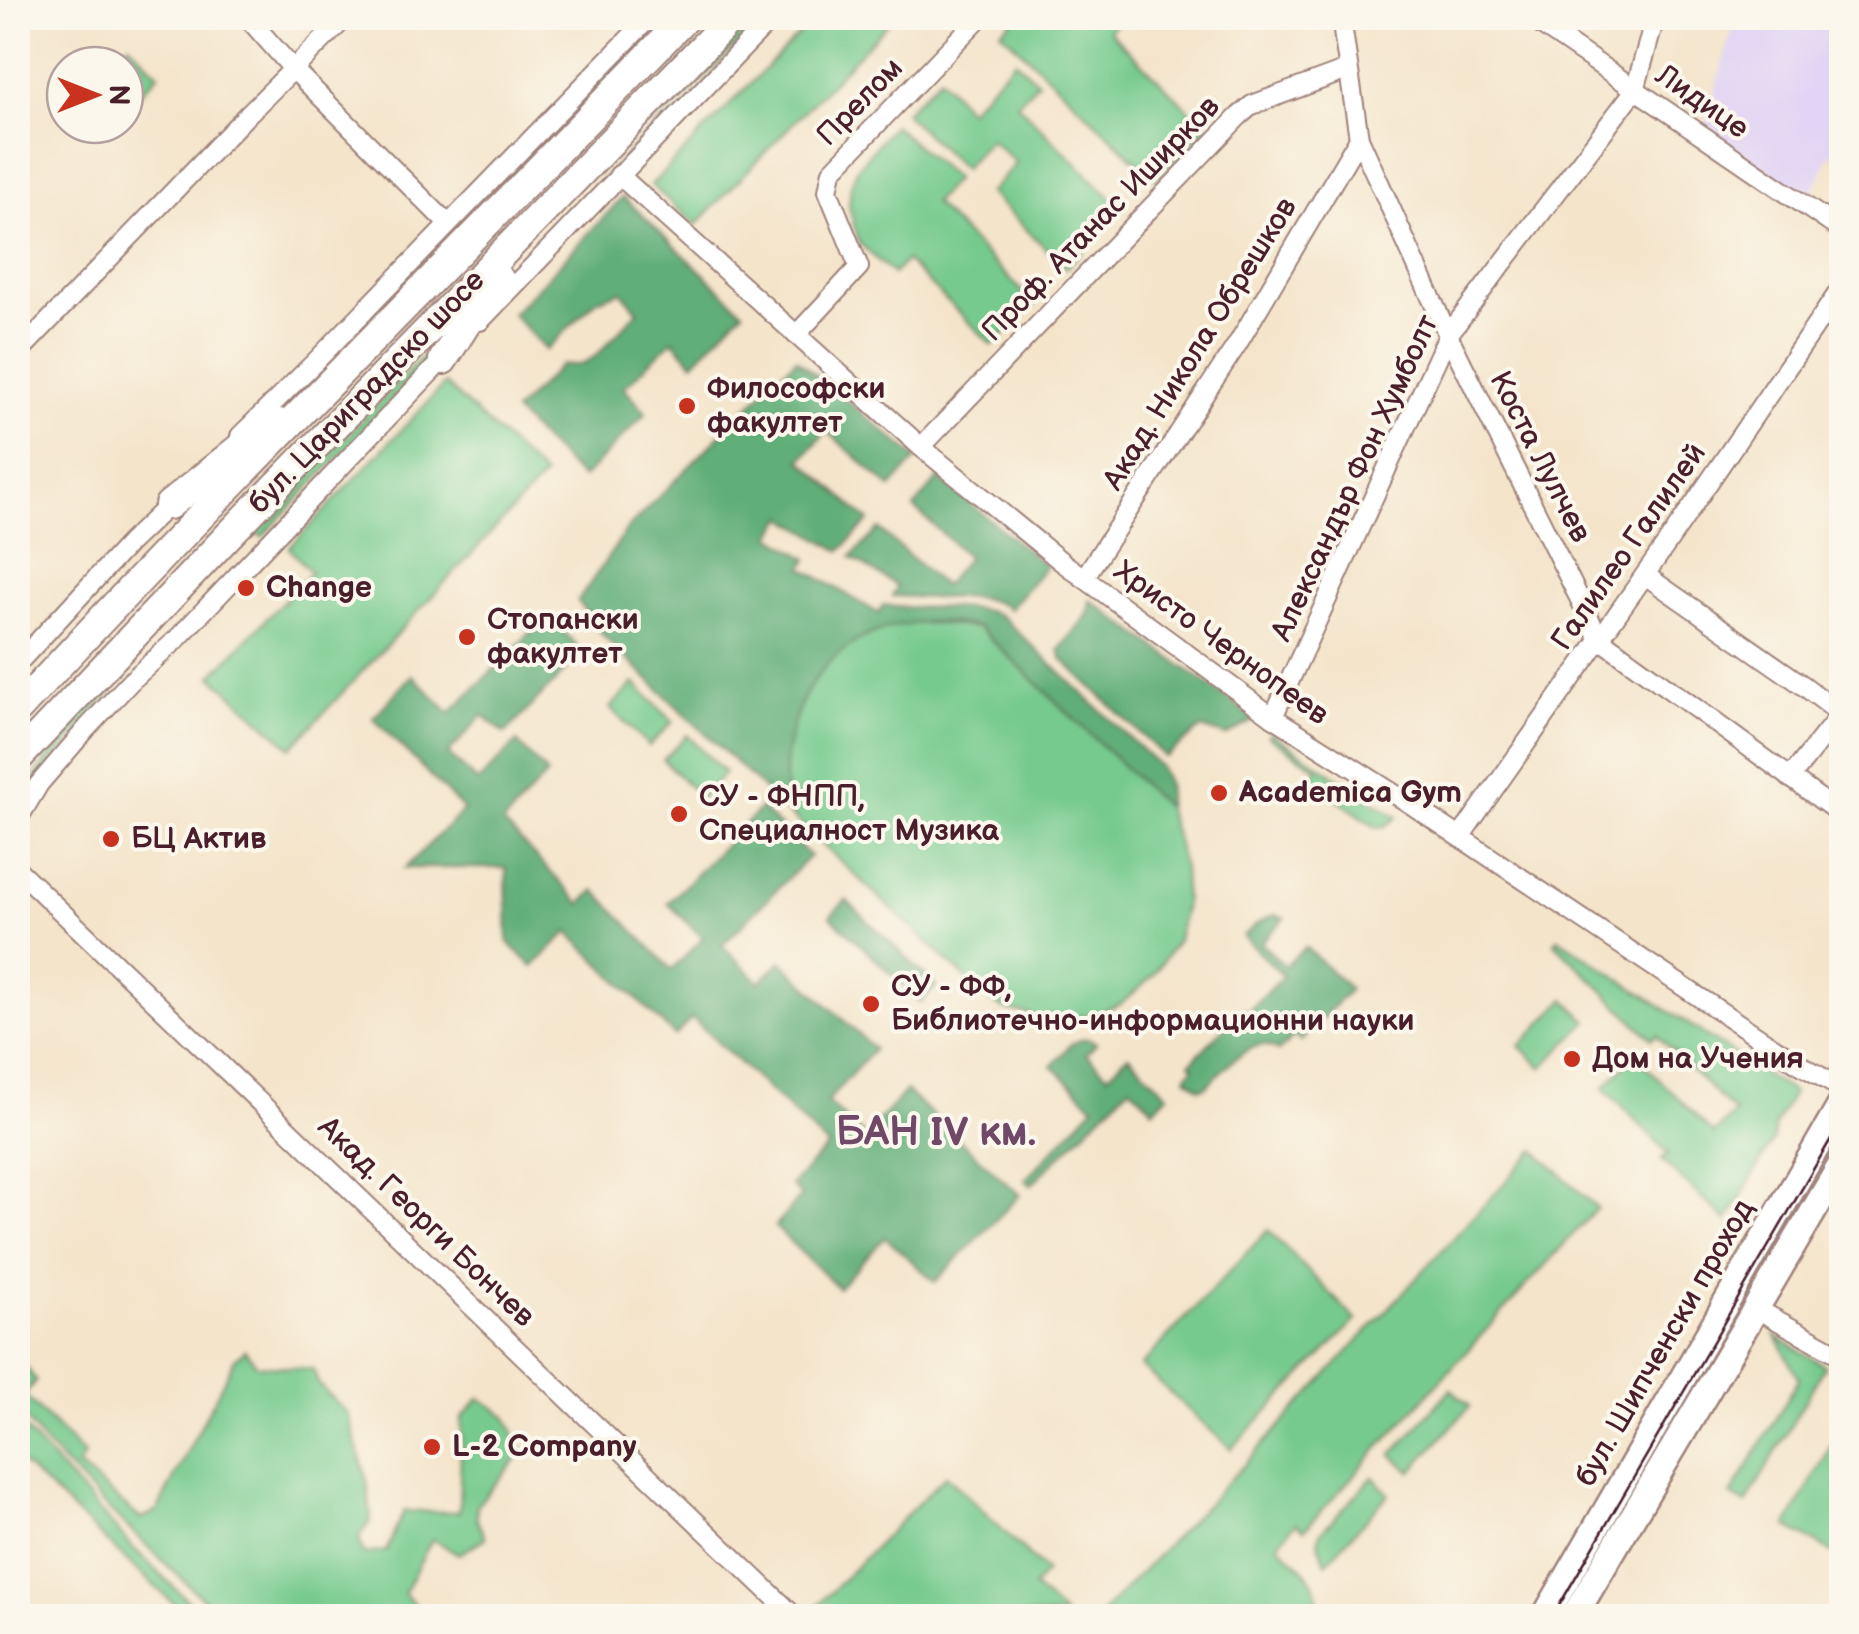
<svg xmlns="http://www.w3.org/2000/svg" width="1859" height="1634" viewBox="0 0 1859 1634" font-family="'Balsamiq Sans',sans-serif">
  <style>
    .built { fill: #e1d4f4 }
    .green { fill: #76ca8d; stroke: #60745c; stroke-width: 2.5 }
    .forest { fill: #60ae78; stroke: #556652; stroke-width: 2.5 }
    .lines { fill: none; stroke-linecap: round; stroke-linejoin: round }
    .minor-casing { stroke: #9f827a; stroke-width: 22 }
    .secondary-casing { stroke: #9f827a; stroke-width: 30 }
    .trunk-casing { stroke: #9f827a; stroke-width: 32 }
    .minor { stroke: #fff; stroke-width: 18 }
    .secondary { stroke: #fff; stroke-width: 25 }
    .trunk { stroke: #fff; stroke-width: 28 }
    .tram { stroke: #4a1f2b; stroke-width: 2.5 }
    .poi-dot { fill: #c8321e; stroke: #fbf7ec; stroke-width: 4 }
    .labels { text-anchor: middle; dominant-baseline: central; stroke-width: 8; stroke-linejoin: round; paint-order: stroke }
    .street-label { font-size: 30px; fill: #4a1f2b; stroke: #fbf7ec }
    .poi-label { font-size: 30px; font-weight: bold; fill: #4a1f2b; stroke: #fbf7ec; text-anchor: start }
    .district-label { font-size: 40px; font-weight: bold; fill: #704868; stroke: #fbf7ec }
  </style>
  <rect width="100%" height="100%" fill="#fbf7ec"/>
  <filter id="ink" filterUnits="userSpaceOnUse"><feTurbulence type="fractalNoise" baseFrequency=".01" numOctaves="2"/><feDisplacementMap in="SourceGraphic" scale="20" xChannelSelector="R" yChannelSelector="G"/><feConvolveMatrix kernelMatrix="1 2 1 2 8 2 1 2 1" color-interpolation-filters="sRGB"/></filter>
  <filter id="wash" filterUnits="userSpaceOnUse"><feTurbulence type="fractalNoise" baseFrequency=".0048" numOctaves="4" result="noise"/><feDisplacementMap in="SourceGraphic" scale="40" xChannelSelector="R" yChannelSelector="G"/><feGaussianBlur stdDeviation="2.25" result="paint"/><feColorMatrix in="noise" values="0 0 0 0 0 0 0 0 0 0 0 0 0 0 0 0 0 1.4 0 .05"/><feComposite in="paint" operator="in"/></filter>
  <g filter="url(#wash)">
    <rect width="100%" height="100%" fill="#f4e4ca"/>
    <path class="built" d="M1736 18H1841V159L1830 154 1808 200 1705 126Z"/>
    <g class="green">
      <path d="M657 18H667L428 267 333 356Z"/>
      <path d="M748 18H763L488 301 487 300 649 131Z"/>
      <path d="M815 18H893L696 225 651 185Z"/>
      <path d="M1015 18H1121L1109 31 1208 128 1156 180 1001 31Z"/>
      <path d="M129 44 159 74 128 106 125 103V65H108Z"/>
      <path d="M1015 60 1038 82 1017 104 1122 209 1066 268 989 193 1016 163 990 139 963 169 904 113 940 77 968 110Z"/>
      <path d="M893 125 955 179 933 203 1035 304 992 345 906 261 893 274 859 243 849 206 851 185 857 169Z"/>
      <path d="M450 328 444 346 262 537 254 532Z"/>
      <path d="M445 384 544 476 291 748 212 676 311 572 289 548Z"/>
      <path d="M932 623 979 628 1162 795 1177 841 1183 868 1185 903 1177 940 1153 976 1121 1004 1095 1014 1080 1017H1044L1016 1012 1000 1007 984 995 795 819C764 758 802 674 856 640 879 626 906 623 932 623Z"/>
      <path d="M634 683 673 722 649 746 610 708Z"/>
      <path d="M106 684 113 690 18 804V797Z"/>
      <path d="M1271 733 1397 817 1386 826 1377 828 1310 780 1318 769 1268 736Z"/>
      <path d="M687 735 725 773 701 798 663 760Z"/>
      <path d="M1558 938 1793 1093 1775 1125 1773 1140 1727 1221 1661 1160 1668 1153 1604 1088 1635 1055 1714 1134 1735 1113 1657 1035 1652 1039 1555 943Z"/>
      <path d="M1565 999 1588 1021 1542 1068 1520 1046Z"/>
      <path d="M1535 1150 1597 1208 1304 1530 1296 1523 1278 1544C1301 1570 1324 1577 1316 1616H1099L1244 1465Z"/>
      <path d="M1268 1230 1356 1320 1231 1449 1141 1366Z"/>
      <path d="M1776 1336 1825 1366 1746 1504 1731 1495 1799 1379Z"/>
      <path d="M245 1350 257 1365 313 1369 319 1385 348 1414 367 1481 371 1520 359 1538 364 1554 386 1551 404 1511 459 1512 462 1418 480 1398 506 1416 523 1452 477 1505V1520L485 1538 459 1554 432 1539 404 1593 425 1616H221L103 1504 45 1444 19 1411 18 1356 36 1381 24 1395 84 1455 78 1466 141 1519 157 1511 235 1359Z"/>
      <path d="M1451 1389 1470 1406 1411 1472 1392 1455Z"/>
      <path d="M18 1422 133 1548 204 1616H187L18 1460Z"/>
      <path d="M1839 1431 1842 1432V1543L1835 1554 1787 1526Z"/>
      <path d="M946 1475 1046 1572 1033 1587 1065 1616H814L810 1613Z"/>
      <path d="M1373 1477 1389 1494 1326 1563 1318 1543 1320 1533Z"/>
    </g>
    <g class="forest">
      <path d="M623 197 743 311 693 363 673 340 624 387 646 413 582 479 514 412 561 365H581L597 355 638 311 621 291 597 300 546 350 512 314Z"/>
      <path d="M796 359 917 458 891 488 827 431 801 460 869 521 840 551 784 517 772 536 808 559 803 568 878 613 883 605C920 612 972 600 1002 617L1159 766 1168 785 1166 807 979 628C890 606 811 646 790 736 783 764 782 793 795 819L605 638 578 601 628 528Z"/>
      <path d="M939 478 1046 566 1009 609C984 593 963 598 935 598 921 598 906 596 892 596L897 586 851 557 879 529 943 586 968 557 914 508Z"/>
      <path d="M1090 600 1256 719 1226 736 1202 728 1165 757 1063 660 1059 650 1088 614Z"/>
      <path d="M548 615 583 652 505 734 483 715 448 754 478 782 517 742 547 774 503 823 581 904 595 890 672 970 703 938 668 903 761 808 810 856 722 945 760 983 781 961 874 1049 827 1102 864 1136 906 1091 1020 1195 935 1282 885 1237 838 1288 775 1227 801 1196 791 1185 828 1146 692 1018 675 1036 568 932 533 967 508 942 506 868H405L464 810 373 718 412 675 450 713Z"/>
      <path d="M846 900 936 986 921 1002 830 916Z"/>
      <path d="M1274 915 1285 918 1261 943 1285 966 1305 947 1350 989 1301 1041 1294 1036 1279 1051C1274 1049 1268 1045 1262 1045 1242 1047 1219 1074 1205 1087L1199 1088 1186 1076 1194 1067 1190 1063 1243 1009 1247 1012 1283 976 1243 936 1258 923Z"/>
      <path d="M1083 1039H1090L1096 1043 1086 1054 1108 1075 1128 1055 1168 1094 1154 1109 1130 1086 1031 1185 1025 1180 1094 1106 1052 1066 1071 1044Z"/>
    </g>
  </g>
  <g filter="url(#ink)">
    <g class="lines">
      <defs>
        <g id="minor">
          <path d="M248 18 293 69 448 224"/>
          <path d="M1341 18 1359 138 1448 335 1599 638 1842 815"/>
          <path d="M1531 18 1842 231"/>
          <path d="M619 175 921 447 1062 562 1273 717 1415 807 1796 1062 1842 1089"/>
          <path d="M480 321 772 18"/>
          <path d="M796 335 859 267 828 191 832 171 979 18"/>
          <path d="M18 353 248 114 345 18"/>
          <path d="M240 436 315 362 649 18"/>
          <path d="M921 447 1239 116 1252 105 1347 70"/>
          <path d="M1645 575 1804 686 1842 715"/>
          <path d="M1084 578 1238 343 1359 138"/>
          <path d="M18 663 129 543 175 499"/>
          <path d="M1273 717 1448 335 1635 90 1655 18"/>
          <path d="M1790 778 1842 712"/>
          <path d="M18 819 39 784 87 728 130 682 176 640 448 354"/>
          <path d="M1460 837 1668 542 1842 287"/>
          <path d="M18 870 794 1616"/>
          <path d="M1755 1308 1842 1356"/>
        </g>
        <g id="secondary">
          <path d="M1545 1616 1842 1103"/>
          <path d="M1574 1616 1842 1163"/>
        </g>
        <g id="trunk">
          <path d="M443 360 484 296 500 280"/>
          <path d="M169 505 252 438 279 423"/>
          <path d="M18 709C235 474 464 250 685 18"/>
          <path d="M18 758 227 537 731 18"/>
        </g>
      </defs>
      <use href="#minor" class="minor-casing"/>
      <use href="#secondary" class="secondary-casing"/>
      <use href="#trunk" class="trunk-casing"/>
      <use href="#minor" class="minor"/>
      <use href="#secondary" class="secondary"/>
      <use href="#trunk" class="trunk"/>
      <path class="tram" d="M1553 1616 1842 1120"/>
    </g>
  </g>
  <g class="poi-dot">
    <circle cx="687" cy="406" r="10"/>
    <circle cx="246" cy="588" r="10"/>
    <circle cx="467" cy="637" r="10"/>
    <circle cx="1219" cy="793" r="10"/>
    <circle cx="679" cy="814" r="10"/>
    <circle cx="111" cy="839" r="10"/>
    <circle cx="871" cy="1004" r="10"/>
    <circle cx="1572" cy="1059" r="10"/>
    <circle cx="432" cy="1447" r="10"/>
  </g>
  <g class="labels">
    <g class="street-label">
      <text transform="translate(860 102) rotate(-46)">Прелом</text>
      <text transform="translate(1702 102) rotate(35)">Лидице</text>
      <text transform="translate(1101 219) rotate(-46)">Проф. Атанас Иширков</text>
      <text transform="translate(1200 344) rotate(-58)">Акад. Никола Обрешков</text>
      <text transform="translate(367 392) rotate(-46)">бул. Цариградско шосе</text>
      <text transform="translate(1540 457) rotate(63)">Коста Лулчев</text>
      <text transform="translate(1355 478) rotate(-65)">Александър Фон Хумболт</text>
      <text transform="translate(1629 547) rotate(-55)">Галилео Галилей</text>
      <text transform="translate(1221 643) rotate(36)">Христо Чернопеев</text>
      <text transform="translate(426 1222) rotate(44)">Акад. Георги Бончев</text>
      <text transform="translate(1665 1343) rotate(-60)">бул. Шипченски проход</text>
    </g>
    <g class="poi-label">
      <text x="707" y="389">Философски<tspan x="707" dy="34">факултет</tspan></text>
      <text x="266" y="588">Change</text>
      <text x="487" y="620">Стопански<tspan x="487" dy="34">факултет</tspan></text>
      <text x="1239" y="793">Academica Gym</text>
      <text x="699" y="797">СУ - ФНПП,<tspan x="699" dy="34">Специалност Музика</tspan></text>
      <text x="131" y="839">БЦ Актив</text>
      <text x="891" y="987">СУ - ФФ,<tspan x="891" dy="34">Библиотечно-информационни науки</tspan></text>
      <text x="1592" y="1059">Дом на Учения</text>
      <text x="452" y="1447">L-2 Company</text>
    </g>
    <g class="district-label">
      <text x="936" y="1133">БАН IV км.</text>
    </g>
  </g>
  <rect width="1859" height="1634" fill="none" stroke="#fbf7ec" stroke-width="60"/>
  <g transform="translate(95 95) rotate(90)"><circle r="48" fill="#fbf7ec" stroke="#b4a19f" stroke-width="2.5"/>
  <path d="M0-8L18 38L0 25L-18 38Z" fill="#c8321e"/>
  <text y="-15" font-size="28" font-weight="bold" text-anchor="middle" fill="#4a1f2b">N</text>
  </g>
</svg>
